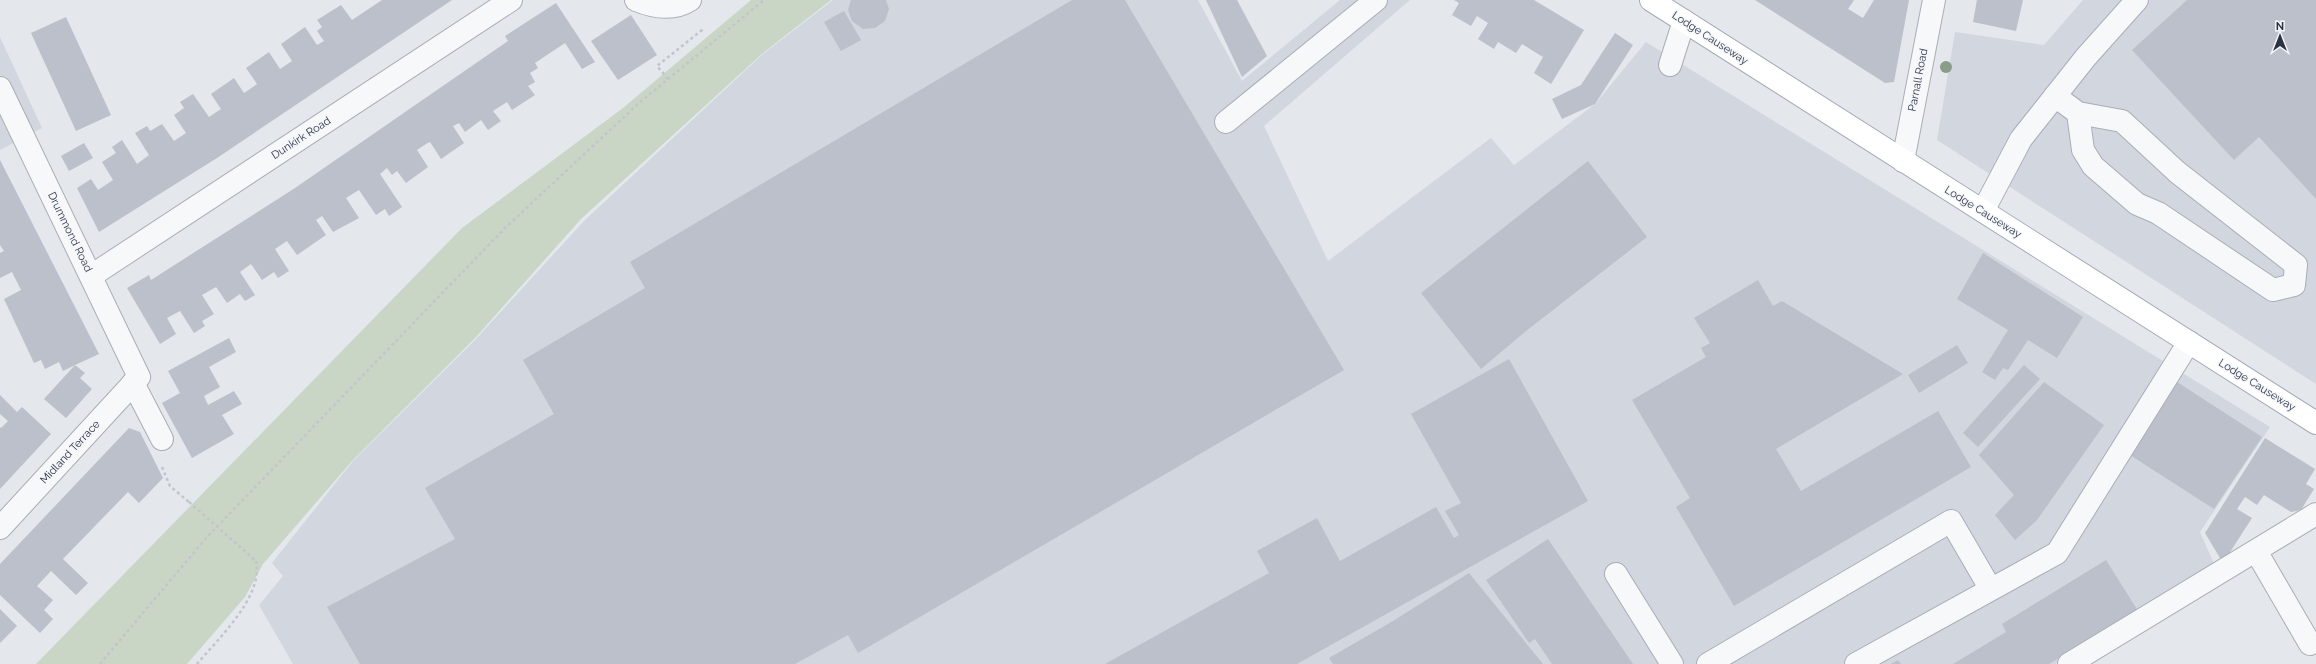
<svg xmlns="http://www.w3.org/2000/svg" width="2316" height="664" viewBox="0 0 2316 664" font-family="Raleway,sans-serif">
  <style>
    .built { fill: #d2d6de }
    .green { fill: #c9d6c5 }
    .building { fill: #bbc0ca }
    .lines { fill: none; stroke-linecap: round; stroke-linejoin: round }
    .minor-casing { stroke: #a9aeb7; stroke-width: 24 }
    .major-casing { stroke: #a3abb8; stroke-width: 24 }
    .path { stroke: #c2c5cb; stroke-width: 2.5; stroke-dasharray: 3 3; stroke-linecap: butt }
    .minor { stroke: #f7f8fa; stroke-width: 22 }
    .major { stroke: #fff; stroke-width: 22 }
    .path-bridge { stroke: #c2c5cb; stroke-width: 2.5; stroke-dasharray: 3 3; stroke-linecap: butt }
    .tree { fill: #899d89 }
    .labels { text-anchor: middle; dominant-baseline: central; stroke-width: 3; stroke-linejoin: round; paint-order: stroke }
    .street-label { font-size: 11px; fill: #2b3445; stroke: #f4f6f9 }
  </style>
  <rect width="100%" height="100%" fill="#e4e7ec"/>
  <g class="built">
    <path d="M833 0H1198L1242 81 1340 0H1410L1264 126 1328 261 1491 138 1514 165 1595 104 1646 42 2270 427 2200 532 2215 566 2055 664H293L259 605 283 576 272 563 353 461 475 340 584 221 763 54Z"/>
    <path d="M2083 0H2316V384L1937 140 1955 32 2044 45Z"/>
    <path d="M0 37 42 128 0 150Z"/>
  </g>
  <path class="green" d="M751 0H831L763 53 581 219 476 337 352 461 263 564 245 597 187 664H36L462 228 623 108Z"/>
  <g class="building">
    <path d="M382 0H452L217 158 99 232 77 188 91 179 98 190 113 180 102 162 116 153 112 147 122 140 137 164 149 155 135 133 147 126 150 131 162 124 174 141 186 133 174 115 184 108 180 102 193 94 209 117 221 109 211 94 234 78 244 93 250 89 257 84 246 68 269 52 280 69 292 61 281 44 305 27 317 45 324 41 317 31 322 27 317 20 341 5 352 20Z"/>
    <path d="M851 0H886L889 9 885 21 875 28 863 29 852 21 848 10Z"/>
    <path d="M1072 0H1125L1344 370 858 653 848 635 795 664H360L327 607 455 539 425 488 554 414 523 360 645 288 630 262Z"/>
    <path d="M1206 0H1237L1267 56 1242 77Z"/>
    <path d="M1454 0H1534L1584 30 1551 84 1534 73 1543 57 1522 44 1516 53 1498 42 1494 49 1478 39 1488 23 1477 16 1471 26 1452 15 1459 3Z"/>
    <path d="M1755 0H1854L1848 9 1863 18 1874 0H1909L1894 82 1885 83Z"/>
    <path d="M1977 0H2023L2016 31 1973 22Z"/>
    <path d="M2187 0H2316V199L2259 137 2234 160 2132 50Z"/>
    <path d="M556 3 595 62 582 69 565 43 535 63 538 68 530 73 535 82 528 86 535 95 512 110 507 102 493 111 501 121 488 130 481 120 465 132 459 123 453 126 464 143 441 159 430 142 426 144 417 150 428 167 406 183 397 171 392 175 387 168 380 174 402 207 389 216 385 209 376 215 359 190 346 198 359 218 333 232 322 216 316 220 326 235 297 255 287 241 275 249 289 271 278 278 274 272 262 280 251 264 240 272 255 295 245 301 240 294 227 303 216 287 202 295 214 314 202 321 205 326 194 333 180 311 167 318 176 334 160 344 127 288 149 275 151 280 295 188 508 41 505 36Z"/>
    <path d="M844 11 861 40 841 51 824 22Z"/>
    <path d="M631 15 657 55 618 80 591 41Z"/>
    <path d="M66 17 111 115 76 131 31 33Z"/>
    <path d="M1615 33 1633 45 1595 104 1562 119 1552 99 1581 85Z"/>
    <path d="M84 143 93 158 69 171 61 156Z"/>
    <path d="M0 160 99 354 75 365 85 373 80 378 92 389 66 418 44 399 75 365 63 371 59 362 45 369 41 360 34 363 4 299 21 290 12 272 0 278V253L4 251 0 245Z"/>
    <path d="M1588 161 1647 237 1526 331 1481 369 1421 293Z"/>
    <path d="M1983 253 2083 317 2057 358 2028 340 2008 370 2003 368 1995 380 1982 372 2008 330 1957 299Z"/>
    <path d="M1758 280 1773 306 1782 301 1903 374 1776 449 1801 491 1938 411 1971 467 1734 606 1676 507 1690 498 1632 400 1706 357 1701 348 1710 343 1694 318Z"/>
    <path d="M229 338 236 352 209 367 220 387 204 396 208 405 234 391 242 404 222 415 234 434 192 458 162 403 180 393 168 371Z"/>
    <path d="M1957 345 1968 363 1919 393 1908 375Z"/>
    <path d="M1509 359 1588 501 1297 664H1105L1269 573 1257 551 1317 518 1340 561 1436 507 1454 538 1459 535 1445 511 1461 503 1411 414Z"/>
    <path d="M2024 365 2040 379 1978 447 1963 433Z"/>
    <path d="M2044 382 2104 425 2037 520 2015 540 1995 515 2014 495 1979 455Z"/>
    <path d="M2177 382 2262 437 2214 509 2130 455Z"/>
    <path d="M0 395 17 412 22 407 51 434 0 489V427L1 428 8 421 0 414Z"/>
    <path d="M129 428 140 432 163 478 139 503 128 492 63 559 88 583 76 595 51 571 37 586 53 600 44 610 53 619 40 633 0 595V564Z"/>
    <path d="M2265 438 2315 469 2306 484 2314 489 2301 510 2291 512 2264 495 2257 505 2245 497 2237 509 2252 518 2223 563 2205 533Z"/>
    <path d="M1548 539 1633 664H1552L1535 639 1529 643 1486 580Z"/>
    <path d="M2106 560 2138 611 2049 664H1953L2006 632 2002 624Z"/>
    <path d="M1469 573 1543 664H1333L1329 658 1393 621Z"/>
    <path d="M0 609 17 626 0 643Z"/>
    <path d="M1898 660 1901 664H1891Z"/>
  </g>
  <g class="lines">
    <defs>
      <g id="minor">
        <path d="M636 0C653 7 673 11 690 0"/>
        <path d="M1670 65 1684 21"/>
        <path d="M0 88 139 377 0 528"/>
        <path d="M2055 96 2078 113 2122 121 2177 172 2296 265 2294 285 2273 290 2158 213 2137 204 2093 166 2083 150 2078 113"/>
        <path d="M1226 122 1376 0"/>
        <path d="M1903 161 1934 0"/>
        <path d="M1983 211 2021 139 2086 57 2137 0"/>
        <path d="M91 276 511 0"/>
        <path d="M133 383 162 439"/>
        <path d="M2256 551 2310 644"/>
        <path d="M1616 574 1672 664"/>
        <path d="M1708 664 1951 521 1990 588"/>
        <path d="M1856 664 2057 553 2189 342"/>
        <path d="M2069 664 2316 514"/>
      </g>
      <path id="major" d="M1651 0 2316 423"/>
    </defs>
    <use href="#minor" class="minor-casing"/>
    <use href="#major" class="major-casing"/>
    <g class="path">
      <path d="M668 79 657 66 702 30 701 27"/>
      <path d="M162 467 170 486 189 502"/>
      <path d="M100 664 207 537 505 228 639 103 764 0"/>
      <path d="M197 664C218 639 264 596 256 561"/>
    </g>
    <use href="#minor" class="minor"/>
    <use href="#major" class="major"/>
    <path class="path-bridge" d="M189 502 256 561"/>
  </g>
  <circle class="tree" cx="1946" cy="67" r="6"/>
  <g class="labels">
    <g class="street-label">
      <text transform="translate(1710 38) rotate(33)">Lodge Causeway</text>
      <text transform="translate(1918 80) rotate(-79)">Parnall Road</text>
      <text transform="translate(301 138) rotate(-33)">Dunkirk Road</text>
      <text transform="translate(1983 212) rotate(32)">Lodge Causeway</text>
      <text transform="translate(70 232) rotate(64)">Drummond Road</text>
      <text transform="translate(2257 385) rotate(32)">Lodge Causeway</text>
      <text transform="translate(70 452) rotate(-47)">Midland Terrace</text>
    </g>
  </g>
  <g transform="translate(2280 36)" stroke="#f4f6f9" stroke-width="3" paint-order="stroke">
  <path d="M0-3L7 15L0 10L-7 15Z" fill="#2b3445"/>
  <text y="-6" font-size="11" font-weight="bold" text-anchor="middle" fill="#2b3445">N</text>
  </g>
</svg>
